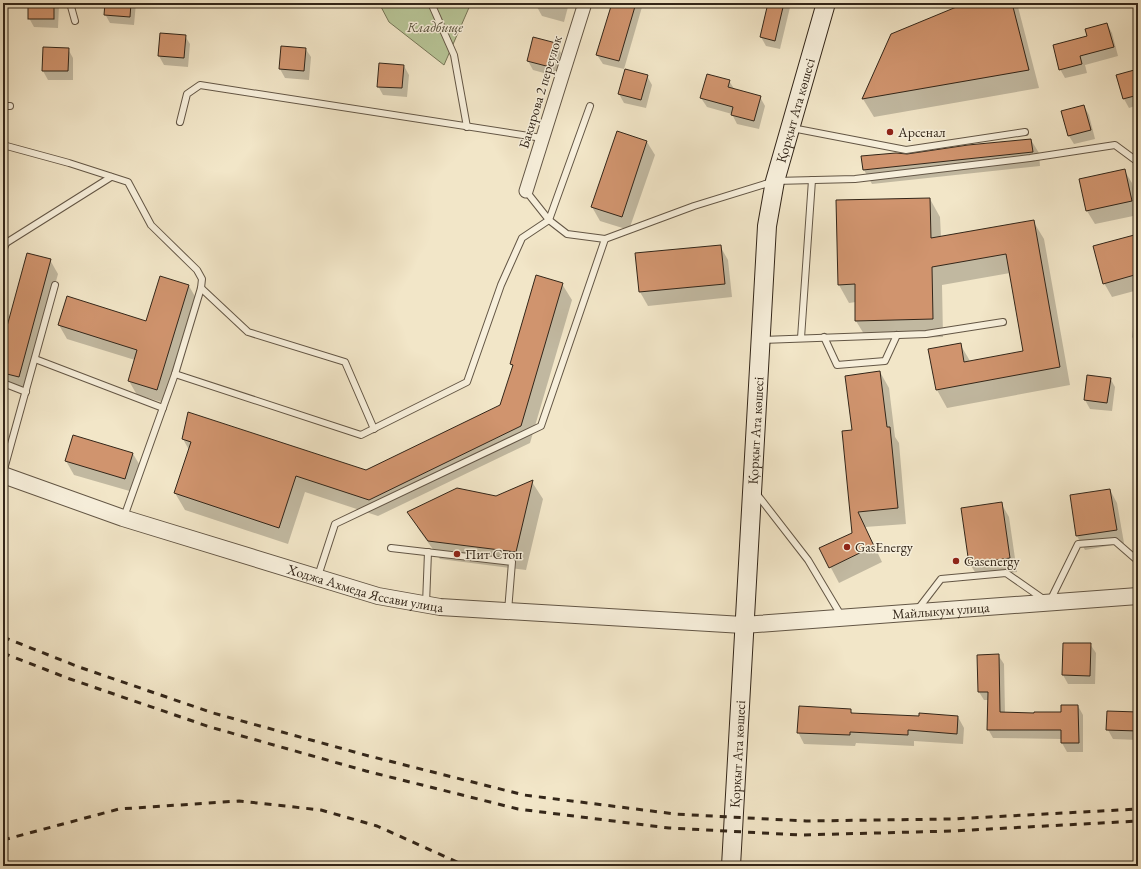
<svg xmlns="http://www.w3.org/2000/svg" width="1141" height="869" viewBox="0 0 1141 869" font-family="'EB Garamond',serif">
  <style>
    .green { fill: #b8c698; stroke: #767658 }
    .shadow { fill: #0003 }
    .building { fill: #d0946e; stroke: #332619 }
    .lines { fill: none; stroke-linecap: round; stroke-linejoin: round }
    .service-casing { stroke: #635645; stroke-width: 8 }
    .minor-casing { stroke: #635645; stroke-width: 15 }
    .tertiary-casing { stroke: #635645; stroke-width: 18 }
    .secondary-casing { stroke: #332619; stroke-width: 20 }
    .service { stroke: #f7efdb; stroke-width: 6 }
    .minor { stroke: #f7efdb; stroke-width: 13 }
    .tertiary { stroke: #f7efdb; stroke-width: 16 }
    .secondary { stroke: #f7efdb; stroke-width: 18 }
    .rail { stroke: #332619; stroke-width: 3; stroke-dasharray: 7 7; stroke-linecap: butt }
    .poi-dot { fill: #8f2418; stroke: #f7efdb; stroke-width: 1.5 }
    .labels { text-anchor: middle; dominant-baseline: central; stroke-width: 3; stroke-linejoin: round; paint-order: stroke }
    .park-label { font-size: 14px; font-style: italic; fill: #544e39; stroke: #f7efdb }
    .street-label { font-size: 14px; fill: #332619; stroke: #f7efdb }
    .poi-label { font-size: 14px; fill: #332619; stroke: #f7efdb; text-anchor: start }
  </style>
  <rect width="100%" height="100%" fill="#f2e6c8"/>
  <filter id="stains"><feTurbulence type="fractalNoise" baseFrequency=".005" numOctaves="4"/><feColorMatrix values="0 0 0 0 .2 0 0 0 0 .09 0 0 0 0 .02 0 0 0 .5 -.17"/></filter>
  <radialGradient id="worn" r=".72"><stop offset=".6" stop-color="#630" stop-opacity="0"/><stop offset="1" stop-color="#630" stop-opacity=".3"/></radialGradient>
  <path class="green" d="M379 3H471L444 65 389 22Z"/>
  <g class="shadow">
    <path d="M29 3H57L59 5 58 28 34 27 29 18Z"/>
    <path d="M106 3H136L134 25 110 23 105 14Z"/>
    <path d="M538 3H569L564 22 542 16 537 7Z"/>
    <path d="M613 3H640L642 7 624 69 603 64 597 55Z"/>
    <path d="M769 3H791L780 49 766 46 761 37Z"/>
    <path d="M968 3H1017L1039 88 874 117 863 99 891 35Z"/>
    <path d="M1107 24 1112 33 1118 56 1085 65 1087 73 1065 78 1060 69 1088 37Z"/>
    <path d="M185 36 190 44 188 67 164 65 159 56Z"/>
    <path d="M556 44 561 53 555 76 533 70 528 61Z"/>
    <path d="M3 46 4 49V71H3Z"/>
    <path d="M305 48 311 57 309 80 285 78 280 69Z"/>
    <path d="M68 49 73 58V80H48L43 71Z"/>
    <path d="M404 66 409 75 407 97 383 95 378 86Z"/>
    <path d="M1138 70V105L1129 108 1124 99 1118 75Z"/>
    <path d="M647 76 652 85 646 108 624 103 619 94Z"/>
    <path d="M729 81 735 90 760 97 765 106 759 129 737 124 732 114 707 107 701 98Z"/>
    <path d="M1084 106 1089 115 1095 139 1074 144 1069 136Z"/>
    <path d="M617 132 647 142 655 155 629 230 600 221 592 207Z"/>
    <path d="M1031 140 1039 153 1040 166 872 184 864 170 862 157 907 155Z"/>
    <path d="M1124 170 1132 183 1138 215 1095 224 1087 211 1080 180Z"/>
    <path d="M930 199 940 217 941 237 1033 221 1044 239 1070 385 947 408 937 390 960 344 970 361 1025 352 1010 273 942 285 943 337 867 339 856 321V302L849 303 839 285Z"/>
    <path d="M1138 235V290L1112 297 1104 283Z"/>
    <path d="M720 246 728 260 732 297 648 306 640 292 637 254Z"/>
    <path d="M50 260 58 274 26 390 3 383V344Z"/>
    <path d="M562 284 572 300 530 443 378 516 305 492 288 544 185 510 175 493 189 450 183 439 366 471 501 406 513 368 511 364Z"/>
    <path d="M189 286 197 300 165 403 137 395 129 381 135 360 67 339 59 325 147 322Z"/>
    <path d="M1135 313H1138V346L1132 337Z"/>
    <path d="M880 372 889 388 895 437 899 443 906 524 865 527 882 562 839 583 821 549 853 533V431Z"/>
    <path d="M1110 378 1115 387 1112 411 1090 409 1085 400Z"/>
    <path d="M133 454 141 467 133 492 74 475 66 461Z"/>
    <path d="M532 482 543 499 526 570 440 559 419 530 409 512 496 498Z"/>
    <path d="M1110 490 1117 503 1124 543 1085 550 1077 536 1071 496Z"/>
    <path d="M1001 503 1009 517 1017 572 978 577 970 564Z"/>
    <path d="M1064 644H1090L1096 653 1095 684H1068L1063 675Z"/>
    <path d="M998 655 1004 664 1005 713 1035 714 1062 713 1078 706 1083 715V752H1067L1062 743V739L993 738 988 729 989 700H984L979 692Z"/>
    <path d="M850 710 853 714 920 717H958L964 728 963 744 914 741V746L856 743 855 746 804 744 798 732Z"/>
    <path d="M1138 713V740L1113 739 1108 730Z"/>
  </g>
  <g class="building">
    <rect x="28" y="3" width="26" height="16"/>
    <path d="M105 3H131L130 17 104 15Z"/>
    <path d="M612 3H636L619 61 596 55Z"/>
    <path d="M768 3H784L775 41 760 37Z"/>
    <path d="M966 3H1012L1029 70 862 99 891 34Z"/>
    <path d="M1107 23 1114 47 1080 56 1082 64 1059 70 1053 45 1087 36 1085 29Z"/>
    <path d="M160 33 186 35 184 58 158 56Z"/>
    <path d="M533 37 556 43 550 67 527 61Z"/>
    <path d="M281 46 306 48 304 71 279 69Z"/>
    <path d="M43 47 69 48 68 71H42Z"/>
    <path d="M379 63 404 65 402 88 377 87Z"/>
    <path d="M625 69 648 75 641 100 618 94Z"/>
    <path d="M1138 69V95L1123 99 1116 75Z"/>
    <path d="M707 74 730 80 728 87 761 96 754 121 731 115 733 107 700 98Z"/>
    <path d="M1084 105 1091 130 1068 136 1061 111Z"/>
    <path d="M617 131 647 141 622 217 591 207Z"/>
    <path d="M1031 139 1033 152 863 170 861 156 896 153 907 154 968 145Z"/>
    <path d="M1125 169 1132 201 1086 211 1079 179Z"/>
    <path d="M930 198 931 238 1034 220 1060 367 936 390 928 349 961 343 964 362 1023 351 1006 254 932 267 933 319 855 321V284L838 285 836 200Z"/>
    <path d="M1138 234V274L1103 284 1093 246Z"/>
    <path d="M721 245 725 284 639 292 635 253Z"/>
    <path d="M27 253 51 259 19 377 3 373V341Z"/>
    <path d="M536 275 563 283 521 426 369 500 296 476 279 528 174 493 191 442 182 439 188 412 366 470 500 405 513 365 510 364Z"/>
    <path d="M160 276 189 285 157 390 128 381 137 350 58 325 67 296 146 321Z"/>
    <path d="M880 371 887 427H890L898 508 858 512 874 546 829 568 819 548 852 533 842 431 852 430 845 376Z"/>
    <path d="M1087 375 1111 378 1107 403 1084 400Z"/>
    <path d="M73 435 133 453 125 479 65 461Z"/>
    <path d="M533 480 516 552 428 541 407 512 457 488 496 496Z"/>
    <path d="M1110 489 1117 530 1076 536 1070 495Z"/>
    <path d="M1002 502 1010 558 969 564 961 508Z"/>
    <path d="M1063 643H1091L1090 676 1062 675Z"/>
    <path d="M999 654 1000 712 1034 713V712H1061V705H1078L1079 743H1061V730H987L988 692H978L977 655Z"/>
    <path d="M799 706 851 709V713L919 716V713L958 716 957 734 908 730V735L850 732V735L797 733Z"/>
    <path d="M1107 711 1138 712V731L1106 730Z"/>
  </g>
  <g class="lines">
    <defs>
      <g id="service">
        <path d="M70 3 75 21"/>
        <path d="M431 3 454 55 467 127"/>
        <path d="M3 106H10"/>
        <path d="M180 122 187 94 200 85 542 138"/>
        <path d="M792 128 906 150 1025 132"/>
        <path d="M3 145 69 163 128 182 151 225 197 270 202 279 201 288 175 374 124 517"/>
        <path d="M526 191 549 220 567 234 605 239 694 206 775 181 855 179 1030 158 1115 145 1138 162"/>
        <path d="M3 242 6 243 111 177"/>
        <path d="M3 251 6 243"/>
        <path d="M201 288 248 332 345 362 374 429"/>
        <path d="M824 337 837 365 885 361 897 335"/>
        <path d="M801 338 812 180"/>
        <path d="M762 340 926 334 1003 322"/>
        <path d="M35 359 163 408"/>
        <path d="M175 374 361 435 467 382 501 285 522 238 549 220 590 106"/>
        <path d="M3 383 26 392"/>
        <path d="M3 473 55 285"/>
        <path d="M756 493 808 560 842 617"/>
        <path d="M391 548 512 562 508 611"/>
        <path d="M318 576 335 524 541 426 605 239"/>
        <path d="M426 604 428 552"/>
        <path d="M918 609 941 579 1006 573 1049 603 1078 544 1115 541 1138 561"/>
      </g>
      <path id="minor" d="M526 191 585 3"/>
      <g id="tertiary">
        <path id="s1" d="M3 475 123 518 378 596 440 607 743 625 1138 596"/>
      </g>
      <g id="secondary">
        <path id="s2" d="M731 866 767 226 775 181 826 3"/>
      </g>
    </defs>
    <use href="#service" class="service-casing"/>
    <use href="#minor" class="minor-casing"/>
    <use href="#tertiary" class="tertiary-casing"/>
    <use href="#secondary" class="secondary-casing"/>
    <use href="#service" class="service"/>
    <use href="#minor" class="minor"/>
    <use href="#tertiary" class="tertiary"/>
    <use href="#secondary" class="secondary"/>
    <g class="rail">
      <path d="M3 637 79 667 213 713 369 756 524 795 675 814 806 821 951 819 1138 809"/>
      <path d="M3 653 70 679 210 727 366 771 518 809 669 828 801 835 952 831 1138 821"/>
      <path d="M3 840 119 809 239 801 321 810 377 826 466 866"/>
    </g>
  </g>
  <g class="poi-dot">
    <circle cx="890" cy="132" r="4"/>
    <circle cx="847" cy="547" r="4"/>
    <circle cx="457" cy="554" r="4"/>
    <circle cx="956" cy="561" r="4"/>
  </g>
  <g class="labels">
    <g class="park-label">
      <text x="435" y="27">Кладбище</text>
    </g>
    <g class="street-label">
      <text transform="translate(540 92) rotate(-73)">Бакирова 2 переулок</text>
      <text stroke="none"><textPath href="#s2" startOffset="760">Қорқыт Ата көшесі</textPath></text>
      <text stroke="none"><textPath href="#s2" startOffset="436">Қорқыт Ата көшесі</textPath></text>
      <text stroke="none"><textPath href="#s1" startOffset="380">Ходжа Ахмеда Яссави улица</textPath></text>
      <text stroke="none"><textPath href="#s1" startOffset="959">Майлыкум улица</textPath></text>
      <text stroke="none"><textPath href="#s2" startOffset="112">Қорқыт Ата көшесі</textPath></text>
    </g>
    <g class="poi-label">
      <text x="898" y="132">Арсенал</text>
      <text x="855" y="547">GasEnergy</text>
      <text x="465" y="554">Пит Стоп</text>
      <text x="964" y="561">Gasenergy</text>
    </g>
  </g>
  <rect width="1141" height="869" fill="none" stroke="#f2e6c8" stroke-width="16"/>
  <rect x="4" y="4" width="1133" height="861" fill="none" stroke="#332619" stroke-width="2"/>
  <rect x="8" y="8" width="1125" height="853" fill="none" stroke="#332619"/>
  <rect width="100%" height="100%" filter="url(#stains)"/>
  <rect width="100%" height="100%" fill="url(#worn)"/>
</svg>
